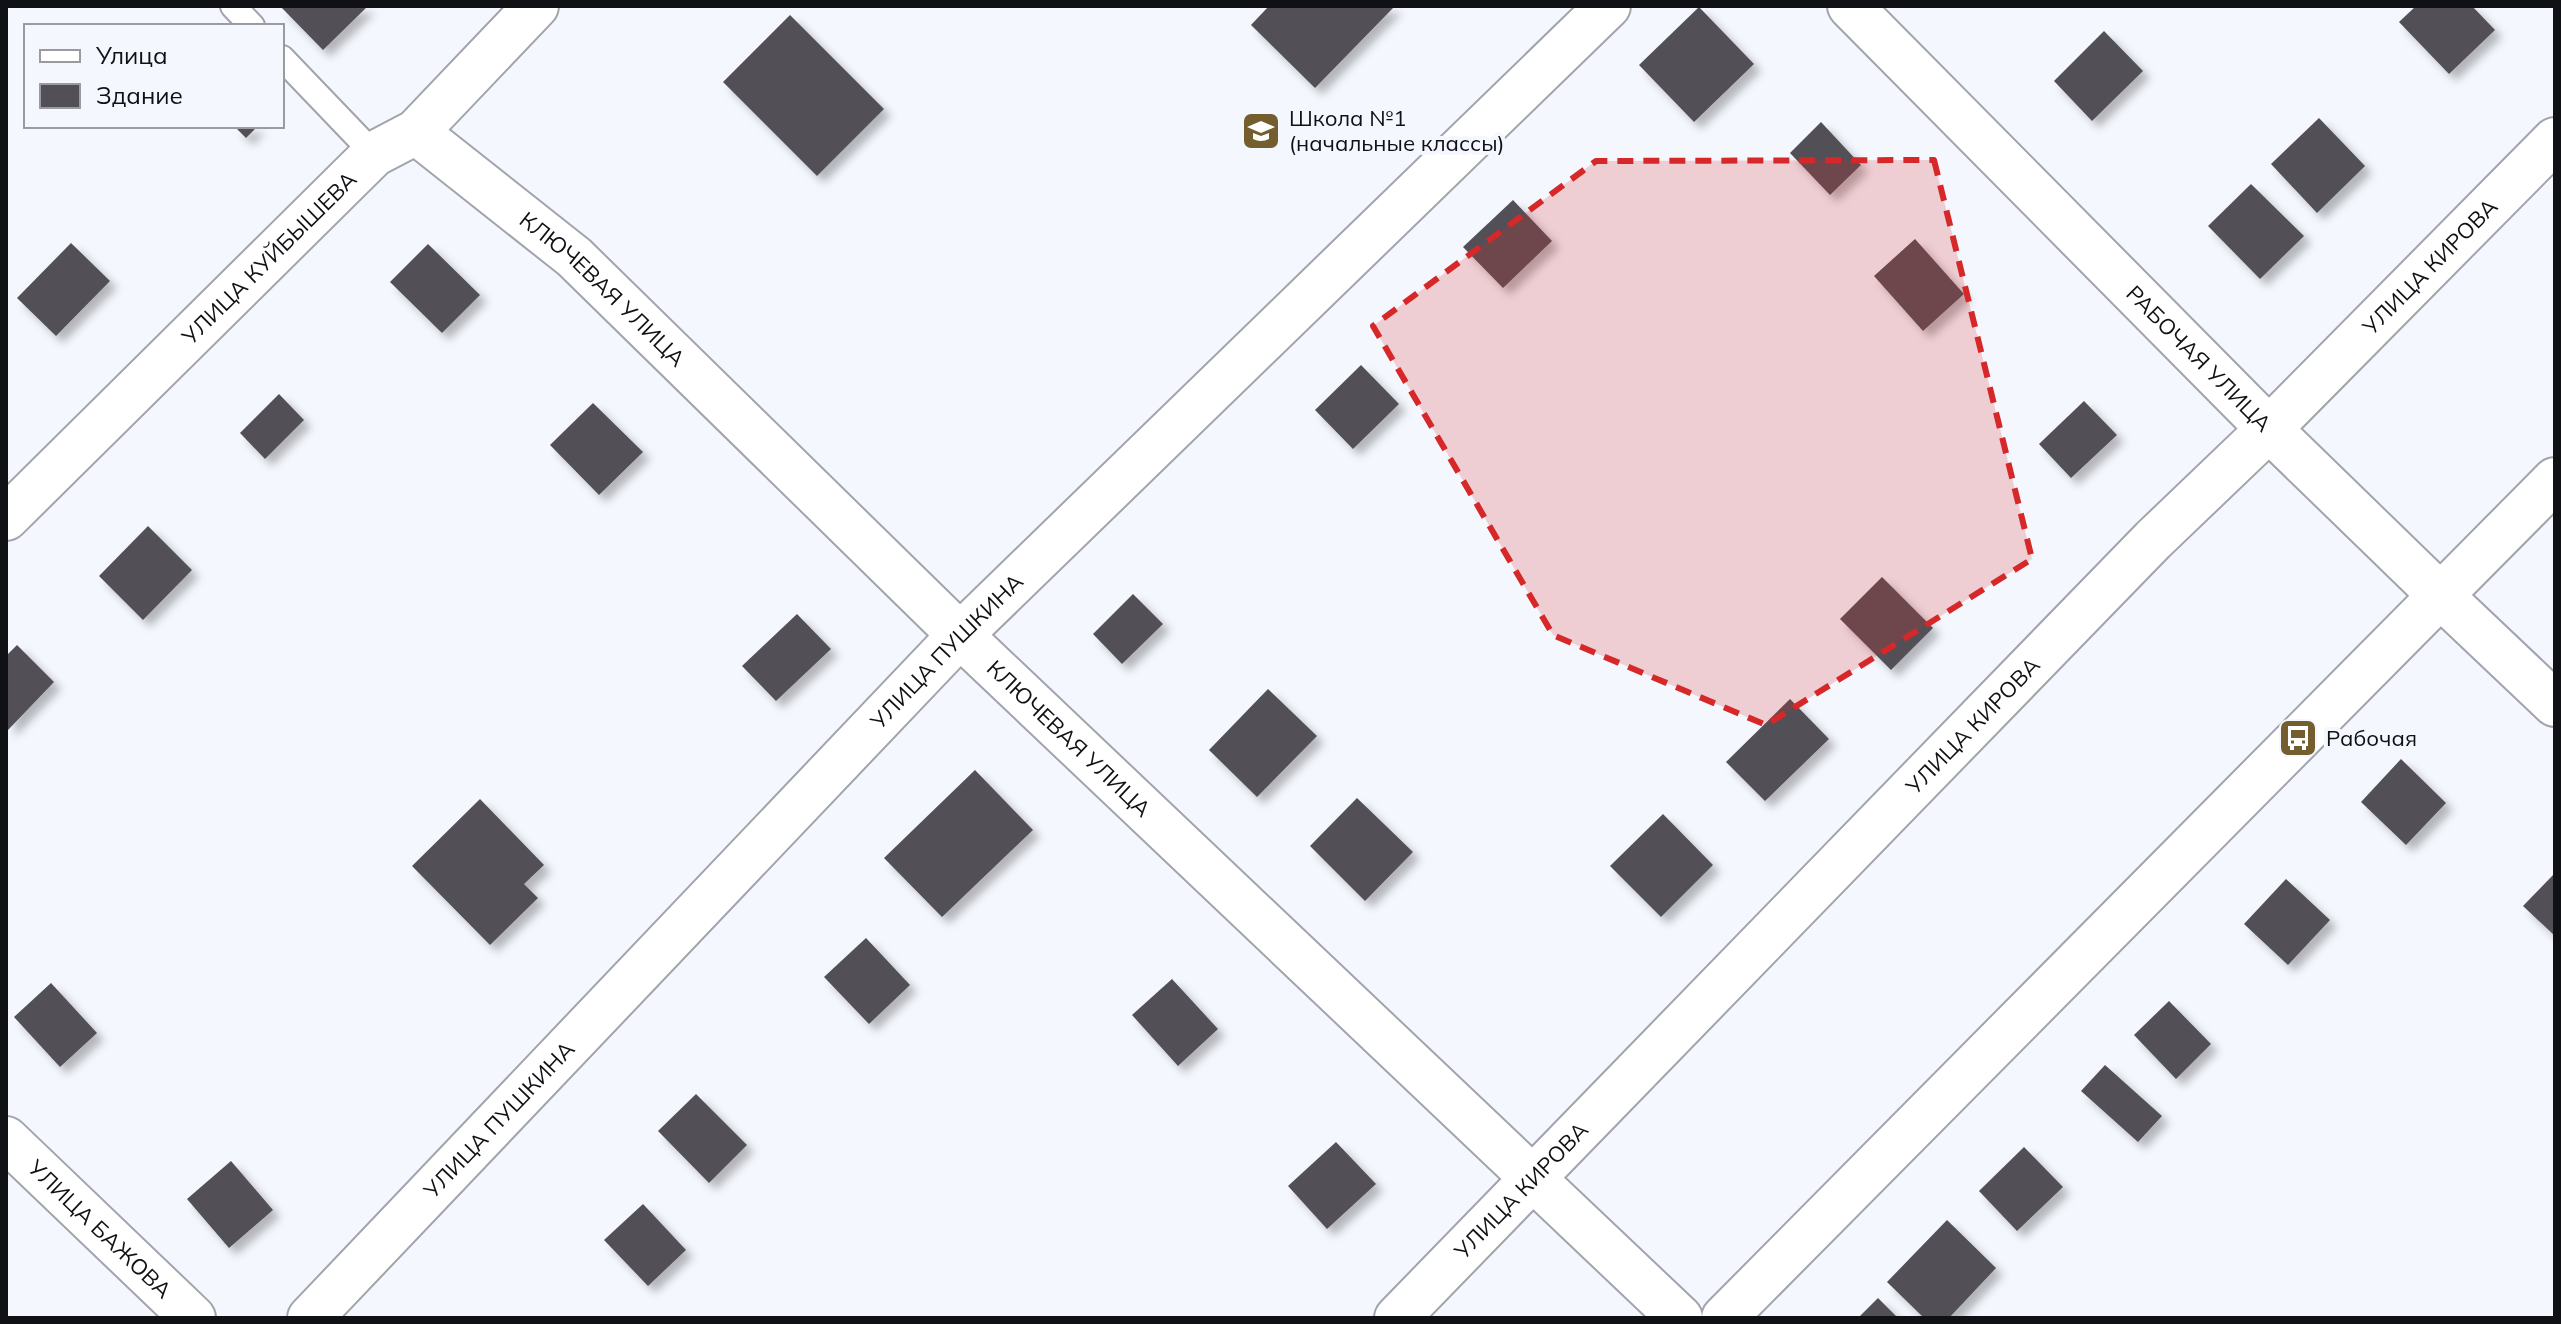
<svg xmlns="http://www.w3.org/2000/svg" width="2561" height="1324" viewBox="0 0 2561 1324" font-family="Mulish,sans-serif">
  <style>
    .building { fill: #524f56; filter: url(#shadow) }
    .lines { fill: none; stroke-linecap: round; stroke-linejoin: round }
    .lane-casing { stroke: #a2a4ad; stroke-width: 28 }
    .street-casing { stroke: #a2a4ad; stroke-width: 48 }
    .secondary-casing { stroke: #a2a4ad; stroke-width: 48 }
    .primary-casing { stroke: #a2a4ad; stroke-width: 48 }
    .lane { stroke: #fff; stroke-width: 24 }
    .street { stroke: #fff; stroke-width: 44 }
    .secondary { stroke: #fff; stroke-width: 44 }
    .primary { stroke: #fff; stroke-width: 44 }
    .marked { fill: #d62828; fill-opacity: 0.2; stroke: #d62828; stroke-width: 6; stroke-dasharray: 16 10; stroke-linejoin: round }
    .labels { text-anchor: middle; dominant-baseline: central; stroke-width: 8; stroke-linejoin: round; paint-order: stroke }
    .poi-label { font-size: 22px; fill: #101114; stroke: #f4f7fe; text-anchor: start }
    .street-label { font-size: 22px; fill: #101114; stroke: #f4f7fe }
  </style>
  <defs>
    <filter id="shadow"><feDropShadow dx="7" dy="7" stdDeviation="4" flood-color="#0004"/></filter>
  </defs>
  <rect width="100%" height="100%" fill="#f4f7fe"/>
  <g class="building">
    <path d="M280 6H368L323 50Z"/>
    <path d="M1269 6H1395L1315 88 1251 25Z"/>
    <path d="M2416 6H2472L2495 30 2449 74 2399 22Z"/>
    <path d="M1699 7 1754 64 1694 122 1639 65Z"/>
    <path d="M790 15 884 109 817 176 723 82Z"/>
    <path d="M2104 31 2143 71 2092 121 2054 81Z"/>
    <path d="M2319 118 2365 166 2317 213 2271 164Z"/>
    <path d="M1821 122 1861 165 1830 195 1790 153Z"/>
    <path d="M234 126H258L246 138Z"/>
    <path d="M2251 184 2304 236 2260 279 2208 226Z"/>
    <path d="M1513 200 1552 241 1503 288 1463 247Z"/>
    <path d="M1915 239 1964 294 1923 331 1874 276Z"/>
    <path d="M71 243 110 281 56 336 17 298Z"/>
    <path d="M428 244 480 295 442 333 390 282Z"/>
    <path d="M1361 365 1399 404 1353 449 1315 410Z"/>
    <path d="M279 394 304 420 265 459 240 433Z"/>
    <path d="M2084 401 2117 435 2071 478 2039 444Z"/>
    <path d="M593 403 643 452 599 495 550 445Z"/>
    <path d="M148 526 192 570 143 620 99 576Z"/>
    <path d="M1882 577 1933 628 1891 670 1840 619Z"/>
    <path d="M1133 594 1163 624 1122 664 1093 634Z"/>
    <path d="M797 614 831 649 776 701 742 666Z"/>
    <path d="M17 645 54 682 8 730 6 656Z"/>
    <path d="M1268 689 1317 736 1257 797 1209 750Z"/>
    <path d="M1790 699 1829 739 1765 801 1726 762Z"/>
    <path d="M2401 759 2446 803 2406 845 2361 802Z"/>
    <path d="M975 770 1033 830 942 917 884 858Z"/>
    <path d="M1357 798 1413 852 1365 901 1310 846Z"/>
    <path d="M480 799 544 865 524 884 538 898 490 945 412 866Z"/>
    <path d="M1663 814 1713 865 1661 917 1610 866Z"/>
    <path d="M2555 873V933L2554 935 2523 906Z"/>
    <path d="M2286 879 2330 920 2288 965 2244 924Z"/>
    <path d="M866 938 910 985 869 1024 824 977Z"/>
    <path d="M1172 979 1218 1029 1178 1066 1132 1015Z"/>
    <path d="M51 983 97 1033 60 1067 14 1017Z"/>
    <path d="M2169 1001 2211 1044 2176 1079 2134 1035Z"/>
    <path d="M2105 1065 2162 1116 2138 1142 2081 1091Z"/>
    <path d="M696 1094 747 1145 709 1183 658 1131Z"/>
    <path d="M1336 1142 1376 1184 1327 1229 1288 1186Z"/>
    <path d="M2024 1147 2063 1187 2017 1231 1979 1191Z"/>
    <path d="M231 1161 273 1210 229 1248 187 1199Z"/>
    <path d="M643 1204 686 1250 648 1286 604 1240Z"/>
    <path d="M1947 1220 1996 1268 1949 1318H1924L1887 1282Z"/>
    <path d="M1878 1298 1898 1318H1858Z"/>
  </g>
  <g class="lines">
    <defs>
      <g id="lane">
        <path d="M233 6 252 26"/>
        <path d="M282 58 374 154"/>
      </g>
      <g id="street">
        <path id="s1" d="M416 132 574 257 960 635 1680 1318"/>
        <path id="s2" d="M6 518 374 154 416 132 536 6"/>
        <path d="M2441 596 2555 704"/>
        <path id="s3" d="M310 1318 960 635 1608 6"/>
      </g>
      <g id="secondary">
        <path id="s4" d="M1850 6 2269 429 2441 596"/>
        <path id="s5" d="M6 1139 193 1318"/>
      </g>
      <g id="primary">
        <path id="s6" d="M1397 1318 2153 540 2269 429 2555 140"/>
        <path d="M1724 1318 2555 480"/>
      </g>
    </defs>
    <use href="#lane" class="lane-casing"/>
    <use href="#street" class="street-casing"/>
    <use href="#secondary" class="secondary-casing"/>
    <use href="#primary" class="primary-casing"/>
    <use href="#lane" class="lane"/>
    <use href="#street" class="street"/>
    <use href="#secondary" class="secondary"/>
    <use href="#primary" class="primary"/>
  </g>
  <path class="marked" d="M1934 160 2032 559 1766 725 1553 635 1373 326 1596 161Z"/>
  <defs>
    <symbol id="school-square" viewBox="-11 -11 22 22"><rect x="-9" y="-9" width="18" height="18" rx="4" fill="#745e2e" stroke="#f4f7fe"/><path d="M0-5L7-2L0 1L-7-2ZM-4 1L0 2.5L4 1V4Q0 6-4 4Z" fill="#fff"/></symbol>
    <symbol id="bus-square" viewBox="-11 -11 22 22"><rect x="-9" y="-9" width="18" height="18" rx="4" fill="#745e2e" stroke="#f4f7fe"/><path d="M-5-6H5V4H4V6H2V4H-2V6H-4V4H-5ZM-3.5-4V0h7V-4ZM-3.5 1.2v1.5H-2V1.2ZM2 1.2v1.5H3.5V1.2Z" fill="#fff"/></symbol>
  </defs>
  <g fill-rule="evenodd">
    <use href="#school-square" x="1239" y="109" width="44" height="44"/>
    <use href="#bus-square" x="2276" y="716" width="44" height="44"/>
  </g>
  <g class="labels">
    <g class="poi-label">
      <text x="1289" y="118">Школа №1<tspan x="1289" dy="25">(начальные классы)</tspan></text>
      <text x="2326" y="738">Рабочая</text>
    </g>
    <g class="street-label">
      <text stroke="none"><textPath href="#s2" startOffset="370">УЛИЦА КУЙБЫШЕВА</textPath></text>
      <text stroke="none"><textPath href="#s6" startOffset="1474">УЛИЦА КИРОВА</textPath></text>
      <text stroke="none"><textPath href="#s1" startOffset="244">КЛЮЧЕВАЯ УЛИЦА</textPath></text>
      <text stroke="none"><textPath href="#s4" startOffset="496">РАБОЧАЯ УЛИЦА</textPath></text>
      <text stroke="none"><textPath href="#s3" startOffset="922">УЛИЦА ПУШКИНА</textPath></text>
      <text stroke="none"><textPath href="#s6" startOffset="826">УЛИЦА КИРОВА</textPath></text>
      <text stroke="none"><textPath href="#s1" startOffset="892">КЛЮЧЕВАЯ УЛИЦА</textPath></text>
      <text stroke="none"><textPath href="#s3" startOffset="274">УЛИЦА ПУШКИНА</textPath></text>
      <text stroke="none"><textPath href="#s6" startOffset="178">УЛИЦА КИРОВА</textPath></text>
      <text stroke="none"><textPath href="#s5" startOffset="130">УЛИЦА БАЖОВА</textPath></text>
    </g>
  </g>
  <rect width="2561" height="1324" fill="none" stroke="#101114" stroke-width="16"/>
  <rect x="24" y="24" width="260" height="104" fill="#f4f7fe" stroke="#999ba0" stroke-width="2"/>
  <rect x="40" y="50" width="40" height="12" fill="#ffffff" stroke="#999ba0" stroke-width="2"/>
  <text x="96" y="64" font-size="24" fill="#101114">Улица</text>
  <rect x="40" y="84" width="40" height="24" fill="#524f56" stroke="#999ba0" stroke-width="2"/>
  <text x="96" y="104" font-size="24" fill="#101114">Здание</text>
</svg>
